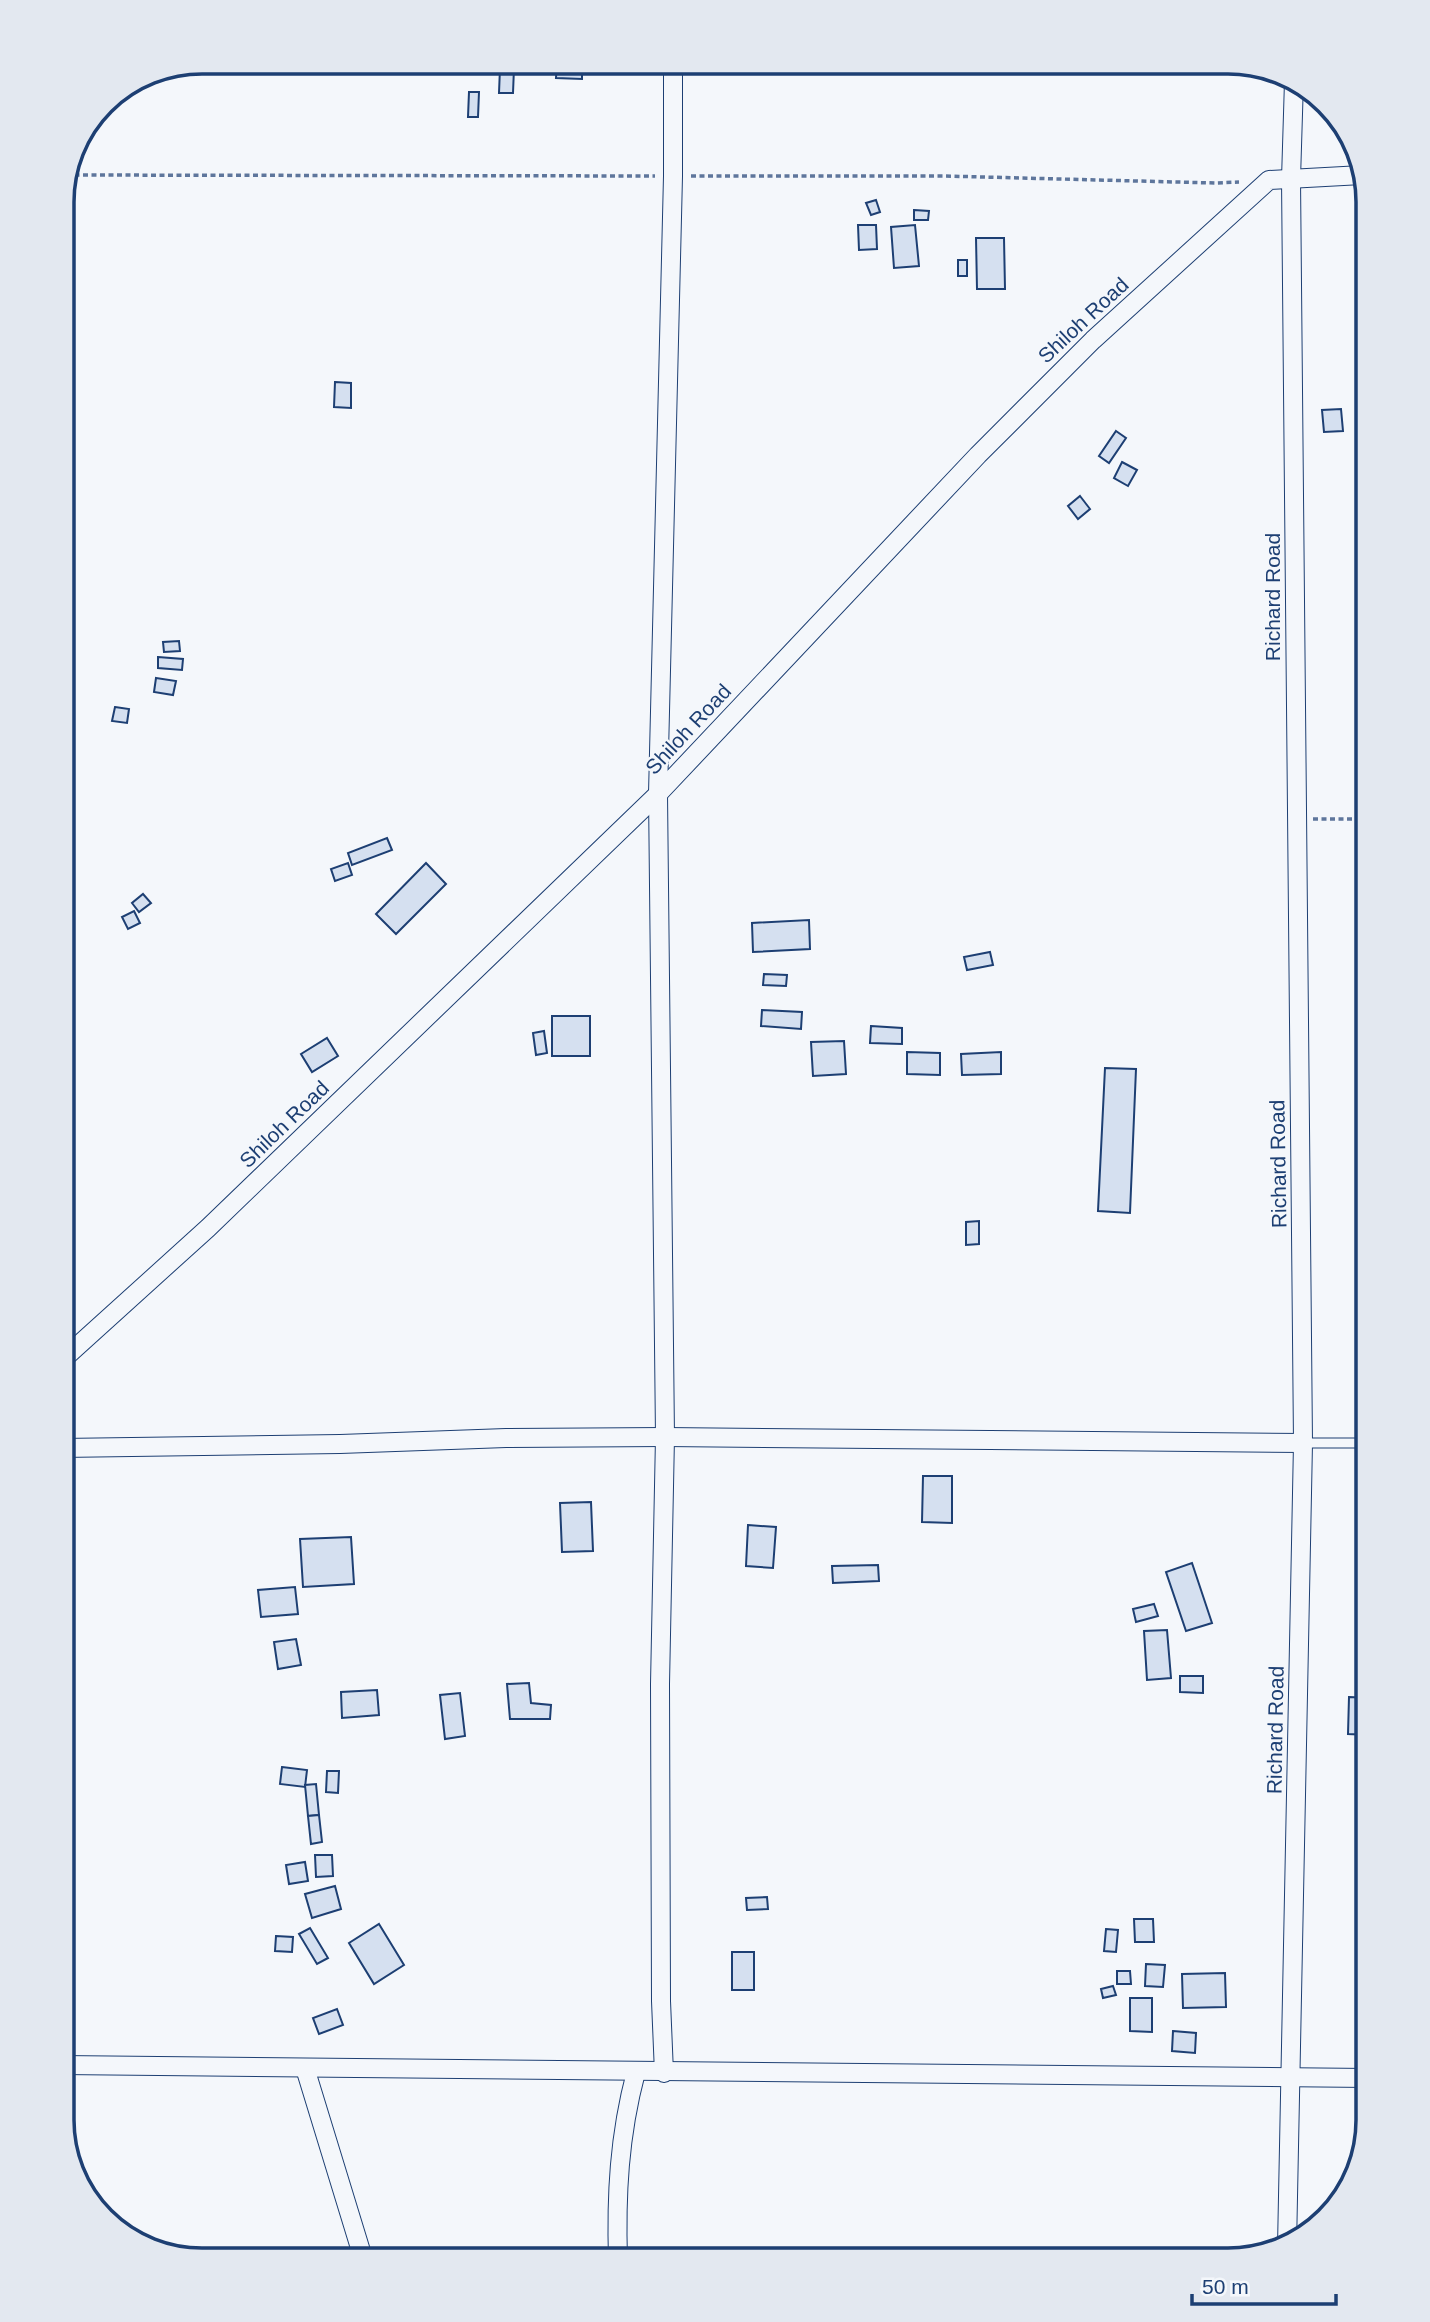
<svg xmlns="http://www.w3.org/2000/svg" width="1430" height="2322" viewBox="0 0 1430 2322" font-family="Helvetica,sans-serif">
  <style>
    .building { fill: #d5e0f0; stroke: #1d3f73; stroke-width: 2 }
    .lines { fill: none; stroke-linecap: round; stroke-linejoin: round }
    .lane-casing { stroke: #1d3f73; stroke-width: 11 }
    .street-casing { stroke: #1d3f73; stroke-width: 20 }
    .path { stroke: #5e769c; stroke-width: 3.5; stroke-dasharray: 5 3.5; stroke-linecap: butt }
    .lane { stroke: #f4f7fb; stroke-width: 9 }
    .street { stroke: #f4f7fb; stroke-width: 18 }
    .labels { text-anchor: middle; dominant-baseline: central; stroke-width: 5; stroke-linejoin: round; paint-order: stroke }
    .street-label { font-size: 21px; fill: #1d3f73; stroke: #f4f7fb }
    .rim { fill: none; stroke: #1d3f73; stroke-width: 3.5 }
  </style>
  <rect width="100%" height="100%" fill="#f4f7fb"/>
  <g class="building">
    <path d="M557 61H582V79L556 78Z"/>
    <path d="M500 68H514L513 93H499Z"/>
    <path d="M469 92H479L478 117H468Z"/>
    <path d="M876 200 880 212 871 215 866 203Z"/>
    <path d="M914 210 929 211 928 220H914Z"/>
    <path d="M858 225H876L877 249 859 250Z"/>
    <path d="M915 225 919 266 894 268 891 227Z"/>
    <path d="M976 238H1004L1005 289H977Z"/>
    <rect x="958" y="260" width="9" height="16"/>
    <path d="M335 382 351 383V408L334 407Z"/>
    <path d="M1341 409 1343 431 1324 432 1322 410Z"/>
    <path d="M1116 431 1126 438 1109 463 1099 456Z"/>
    <path d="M1122 462 1137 470 1128 486 1114 478Z"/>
    <path d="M1080 496 1090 509 1078 519 1068 506Z"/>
    <path d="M179 641 180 651 164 652 163 642Z"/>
    <path d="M158 657 183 659 182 670 158 668Z"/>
    <path d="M156 678 176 681 173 695 154 692Z"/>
    <path d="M115 707 129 709 127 723 112 721Z"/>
    <path d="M387 838 392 850 352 865 348 853Z"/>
    <path d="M348 863 352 875 335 881 331 869Z"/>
    <path d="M426 863 446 884 396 934 376 914Z"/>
    <path d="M143 894 151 903 139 912 132 903Z"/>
    <path d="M134 911 140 923 128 929 122 917Z"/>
    <path d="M809 920 810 949 753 952 752 923Z"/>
    <path d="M990 952 993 965 967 970 964 957Z"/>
    <path d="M764 974 787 975 786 986 763 985Z"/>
    <path d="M762 1010 802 1012 801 1029 761 1026Z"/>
    <rect x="552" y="1016" width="38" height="40"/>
    <path d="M871 1026 902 1028V1044L870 1043Z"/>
    <path d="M544 1031 547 1053 536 1055 533 1033Z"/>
    <path d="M327 1038 338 1056 312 1072 301 1054Z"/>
    <path d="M844 1041 846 1074 813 1076 811 1042Z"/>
    <path d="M907 1052 940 1053V1075L907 1074Z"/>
    <path d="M1001 1052V1074L962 1075 961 1054Z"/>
    <path d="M1105 1068 1136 1069 1130 1213 1098 1211Z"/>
    <path d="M979 1221V1244L966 1245V1222Z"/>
    <path d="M923 1476H952V1523L922 1522Z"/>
    <path d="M591 1502 593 1551 562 1552 560 1503Z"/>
    <path d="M748 1525 776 1527 773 1568 746 1566Z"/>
    <path d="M351 1537 354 1584 303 1587 300 1539Z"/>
    <path d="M1192 1563 1212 1623 1186 1631 1166 1572Z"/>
    <path d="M878 1565 879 1581 833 1583 832 1566Z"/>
    <path d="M295 1587 298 1614 261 1617 258 1590Z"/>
    <path d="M1154 1604 1158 1616 1136 1622 1133 1609Z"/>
    <path d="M1167 1630 1171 1678 1147 1680 1144 1631Z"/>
    <path d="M296 1639 301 1665 278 1669 274 1642Z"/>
    <path d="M1180 1676H1203V1693L1180 1692Z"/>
    <path d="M529 1683 531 1703 551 1705 550 1719H510L507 1684Z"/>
    <path d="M377 1690 379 1715 342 1718 341 1692Z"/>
    <path d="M460 1693 465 1736 445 1739 440 1695Z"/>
    <path d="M1349 1697 1369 1698V1735L1348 1734Z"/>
    <path d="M282 1767 307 1770 305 1787 280 1784Z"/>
    <path d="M327 1771H339L338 1793 326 1792Z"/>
    <path d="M316 1784 319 1815 308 1816 305 1785Z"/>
    <path d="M319 1815 322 1842 311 1844 308 1816Z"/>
    <path d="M315 1855H332L333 1876 316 1877Z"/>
    <path d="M305 1862 308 1881 289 1884 286 1865Z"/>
    <path d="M335 1886 341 1909 312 1918 305 1894Z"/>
    <path d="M767 1897 768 1909 747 1910 746 1898Z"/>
    <path d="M1134 1919H1153L1154 1942H1135Z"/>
    <path d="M379 1924 404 1965 374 1984 349 1943Z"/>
    <path d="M310 1928 328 1958 317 1964 299 1934Z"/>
    <path d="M1106 1929 1118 1930 1116 1952 1104 1951Z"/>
    <path d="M276 1936 293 1937 292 1952 275 1951Z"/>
    <rect x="732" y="1952" width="22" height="38"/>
    <path d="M1146 1964 1165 1965 1163 1987 1145 1986Z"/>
    <path d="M1117 1971H1130L1131 1984H1117Z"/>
    <path d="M1225 1973 1226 2007 1183 2008 1182 1974Z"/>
    <path d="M1113 1986 1116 1995 1103 1998 1101 1989Z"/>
    <path d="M1130 1998H1152V2032L1130 2031Z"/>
    <path d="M337 2009 343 2025 319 2034 313 2018Z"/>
    <path d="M1173 2031 1196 2033 1195 2053 1172 2051Z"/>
  </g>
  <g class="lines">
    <defs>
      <path id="lane" d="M1303 1443H1369"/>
      <g id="street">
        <path d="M61 1361 208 1228 658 794 978 455 1093 340 1269 180 1362 175"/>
        <path d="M61 1448 340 1444 506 1438 665 1437 1303 1443"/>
        <path d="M61 2065 1369 2078"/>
        <path d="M305 2068 364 2261"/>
        <path d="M664 2073 661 2001 660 1684 665 1437 658 794 673 176V61"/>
        <path d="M1287 2247 1303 1443 1291 179 1294 81"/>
        <path d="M618 2261C616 2195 619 2136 636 2072"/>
      </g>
    </defs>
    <use href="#lane" class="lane-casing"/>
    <use href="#street" class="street-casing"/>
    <g class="path">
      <path d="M66 175 655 176"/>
      <path d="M691 176H944L1215 183 1239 182"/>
      <path d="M1313 819H1369"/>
    </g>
    <use href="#lane" class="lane"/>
    <use href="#street" class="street"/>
  </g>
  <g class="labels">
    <g class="street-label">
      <text transform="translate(1083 320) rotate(-43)">Shiloh Road</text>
      <text transform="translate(1272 597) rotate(-90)">Richard Road</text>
      <text transform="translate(688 729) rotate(-47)">Shiloh Road</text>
      <text transform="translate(284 1124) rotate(-44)">Shiloh Road</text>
      <text transform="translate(1278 1164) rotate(-91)">Richard Road</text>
      <text transform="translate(1275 1730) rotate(-89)">Richard Road</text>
    </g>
  </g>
  <path d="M0 0H1430V2322H0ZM202 74H1228A128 128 0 0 1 1356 202V2120A128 128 0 0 1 1228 2248H202A128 128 0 0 1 74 2120V202A128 128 0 0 1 202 74Z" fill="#e3e8f0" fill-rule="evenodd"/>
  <path class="rim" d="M202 74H1228A128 128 0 0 1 1356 202V2120A128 128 0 0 1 1228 2248H202A128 128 0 0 1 74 2120V202A128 128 0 0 1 202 74Z"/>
  <path d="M1192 2294v10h144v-10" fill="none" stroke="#1d3f73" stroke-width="3.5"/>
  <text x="1202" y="2294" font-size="21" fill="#1d3f73" stroke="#f4f7fb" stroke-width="5" paint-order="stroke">50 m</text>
</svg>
